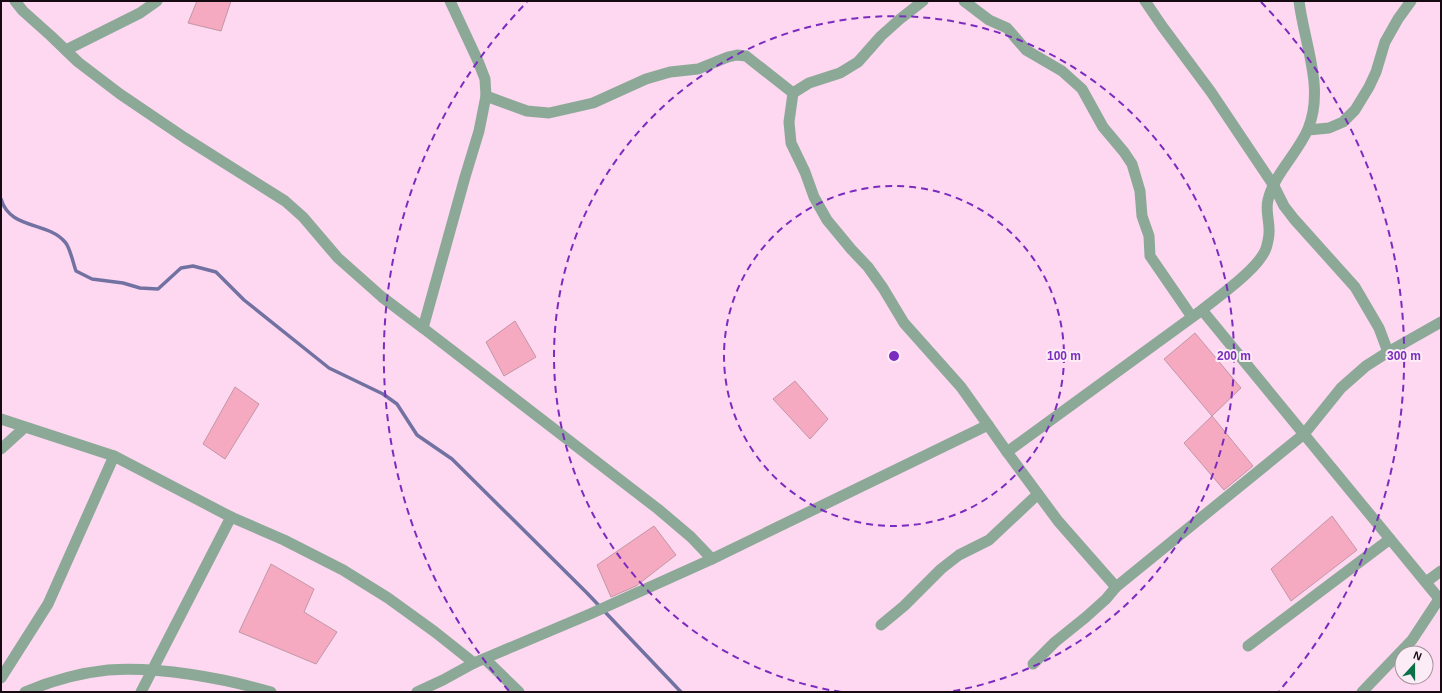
<svg xmlns="http://www.w3.org/2000/svg" width="1442" height="693" viewBox="0 0 1442 693" font-family="Arial,sans-serif">
  <style>
    .lines { fill: none; stroke-linecap: round; stroke-linejoin: round }
    .stream { stroke: #7272a2; stroke-width: 3.5 }
    .building { fill: #f5aac1; stroke: #c297a4 }
    .minor { stroke: #8ca998; stroke-width: 11 }
    .ring { fill: none; stroke: #7b2cbf; stroke-width: 2; stroke-dasharray: 7 5 }
    .centre { fill: #7b2cbf; stroke: #fcecf6; stroke-width: 2 }
    .ring-label { font-size: 12px; text-anchor: middle; font-weight: bold; fill: #7b2cbf; stroke: #fcecf6; stroke-width: 4; stroke-linejoin: round; paint-order: stroke }
  </style>
  <rect width="100%" height="100%" fill="#fed7f0"/>
  <g class="lines">
    <path class="stream" d="M1 199C10 230 47 221 65 242 70 247 73 263 76 271L92 279 123 283 140 288 158 289 181 268 193 266 216 272 244 300 329 368 383 394 397 404 417 435 452 459 587 593 681 692"/>
  </g>
  <g class="building">
    <path d="M197 1H231L221 31 188 23Z"/>
    <path d="M515 321 536 357 504 376 486 342Z"/>
    <path d="M1195 333 1241 388 1212 416 1164 359Z"/>
    <path d="M795 381 828 419 810 439 773 399Z"/>
    <path d="M235 387 259 404 225 459 203 444Z"/>
    <path d="M1212 416 1253 466 1224 490 1184 443Z"/>
    <path d="M1332 516 1357 550 1291 601 1271 569Z"/>
    <path d="M654 526 676 555 636 586 611 597 597 565Z"/>
    <path d="M271 564 314 589 304 612 337 632 316 664 239 632Z"/>
  </g>
  <g class="lines">
    <g class="minor">
      <path d="M15 1 23 11 51 36 78 62 120 94 185 138 285 201 303 217 338 258 382 297 423 328"/>
      <path d="M450 1 478 61 485 79 486 96 479 131 465 177 423 328 658 509 691 537 712 559 988 425 1007 452 1202 310 1441 601"/>
      <path d="M923 1 900 19 881 36 858 62 840 73 809 83 793 93 789 122 791 143 805 172 814 197 827 220 851 249 868 267 883 288 904 323 961 387 988 425"/>
      <path d="M964 1 989 20 1007 28 1026 50 1062 71 1082 89 1103 127 1124 152 1132 164 1140 191 1142 216 1149 236 1150 256 1192 317"/>
      <path d="M1145 1 1162 26 1211 92 1274 186 1284 206 1294 219 1355 287 1379 328 1388 352"/>
      <path d="M66 50 140 13 157 1"/>
      <path d="M486 96 527 111 549 113 593 103 646 79 670 72 698 69 728 57 737 55 746 56 793 93"/>
      <path d="M1308 130 1329 128 1343 122 1355 110 1369 87 1376 72 1385 42 1398 19 1411 1"/>
      <path d="M1202 310C1219 296 1263 266 1267 245 1268 241 1269 237 1269 233 1270 222 1265 211 1268 200 1274 174 1298 153 1308 129 1325 88 1304 43 1299 1"/>
      <path d="M1 419 114 456 231 517 284 540 343 570 388 598 435 632 474 663"/>
      <path d="M1 449 24 428"/>
      <path d="M1007 452 1058 521 1116 587"/>
      <path d="M1426 582 1441 571"/>
      <path d="M881 625 904 606 941 569 959 555 989 540 1038 494"/>
      <path d="M1248 646 1390 539"/>
      <path d="M485 659 519 692"/>
      <path d="M1033 664 1055 642 1086 617 1106 599 1116 587 1304 434 1341 388 1366 366 1388 352 1441 322"/>
      <path d="M1 678 48 604 114 456"/>
      <path d="M25 692C51 681 79 673 108 670 157 666 223 678 271 692"/>
      <path d="M141 692 231 517"/>
      <path d="M417 692 443 680 474 663 590 614 712 559"/>
      <path d="M1362 692 1412 640 1439 599"/>
    </g>
  </g>
  <g class="ring">
    <circle cx="894" cy="356" r="170"/>
    <path d="M841 692A340 340 0 1 1 947 692"/>
    <path d="M509 691A510 510 0 0 1 527 2M1261 2A510 510 0 0 1 1279 691"/>
  </g>
  <circle cx="894" cy="356" r="6" class="centre"/>
  <g class="ring-label">
    <text x="1064" y="360">100 m</text>
    <text x="1234" y="360">200 m</text>
    <text x="1404" y="360">300 m</text>
  </g>
  <rect width="1442" height="693" fill="none" stroke="#160912" stroke-width="4"/>
  <g transform="translate(1414 665) rotate(21)"><circle r="19" fill="#fcecf6" stroke="#a0919b"/>
  <path d="M0-3L7 15L0 10L-7 15Z" fill="#097148"/>
  <text y="-6" font-size="11" font-weight="bold" text-anchor="middle" fill="#160912">N</text>
  </g>
</svg>
